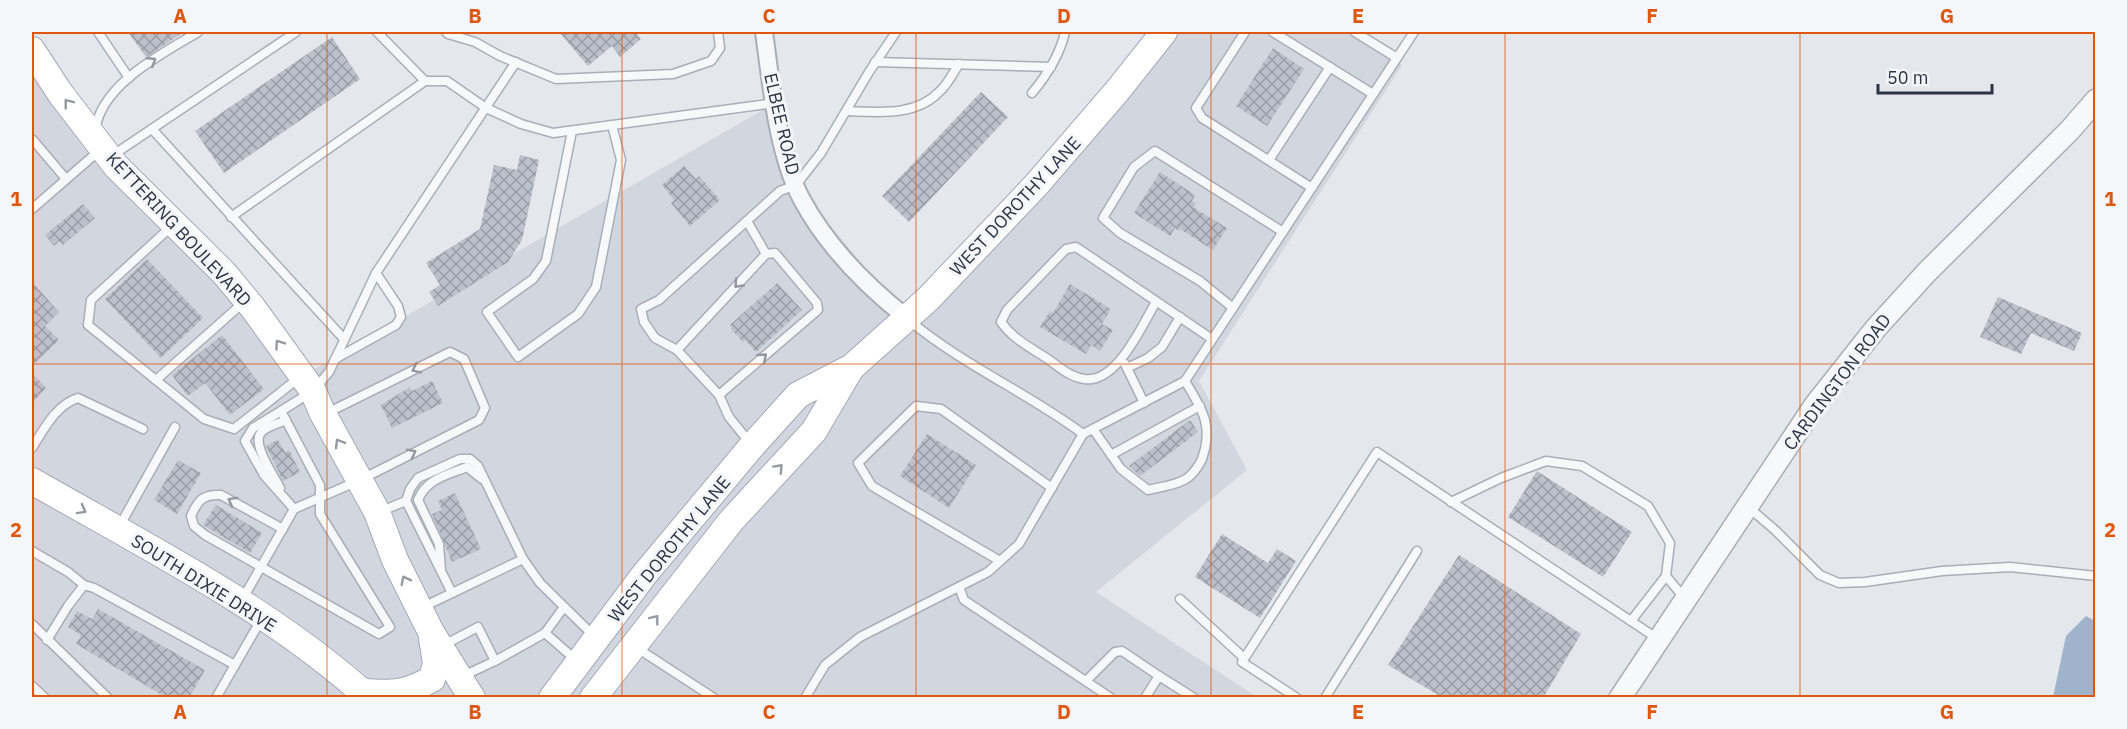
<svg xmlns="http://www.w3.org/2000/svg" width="2127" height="729" viewBox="0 0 2127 729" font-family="'IBM Plex Sans',sans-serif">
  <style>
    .built { fill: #d2d6de }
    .water { fill: #9fb4cc }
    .building { fill: url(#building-cross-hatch) }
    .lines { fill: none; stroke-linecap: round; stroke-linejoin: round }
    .service-casing { stroke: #a9aeb7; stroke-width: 11 }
    .minor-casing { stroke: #a9aeb7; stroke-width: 20 }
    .tertiary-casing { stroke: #a9aeb7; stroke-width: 24 }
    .primary-casing { stroke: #a3abb8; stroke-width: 28 }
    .service { stroke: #f7f8fa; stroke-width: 8 }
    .minor { stroke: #f7f8fa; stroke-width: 16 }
    .tertiary { stroke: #f7f8fa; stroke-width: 21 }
    .primary { stroke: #fff; stroke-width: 26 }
    .oneway { stroke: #9196a0 }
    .oneway2 { stroke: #959aa2 }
    .grid { fill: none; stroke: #df570f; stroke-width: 1.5; stroke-opacity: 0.55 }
    .labels { text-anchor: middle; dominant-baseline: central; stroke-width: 6; stroke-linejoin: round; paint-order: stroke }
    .street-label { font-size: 18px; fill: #2b3445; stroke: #f4f6f9 }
    .neatline { fill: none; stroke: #df570f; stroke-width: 2 }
    .grid-label { font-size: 20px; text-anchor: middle; font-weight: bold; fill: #df570f }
  </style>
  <defs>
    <pattern id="building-cross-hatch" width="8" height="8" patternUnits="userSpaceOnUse" patternTransform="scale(1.5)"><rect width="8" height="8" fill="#bbc0ca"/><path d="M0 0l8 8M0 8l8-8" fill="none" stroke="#989da6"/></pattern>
  </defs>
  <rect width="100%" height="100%" fill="#e4e7ec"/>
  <path class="built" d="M1158 32H1351L1402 65 1199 381 1247 470 1096 592 1257 697H32V50L302 376 775 103 796 185 907 318Z"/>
  <path class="water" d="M2086 616 2095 621V697H2053L2066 636Z"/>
  <g class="building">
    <path d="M128 32H184L146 57Z"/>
    <path d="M559 32H635L641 39 620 57 612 46 588 66Z"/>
    <path d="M332 37 360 79 224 173 195 131Z"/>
    <path d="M1273 48 1304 69 1267 126 1236 106Z"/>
    <path d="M981 92 1008 117 909 222 882 196Z"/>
    <path d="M520 155 539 160 522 240 508 262 438 306 429 292 440 285 426 263 480 229 494 165 517 170Z"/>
    <path d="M684 166 696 179 699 176 720 200 690 226 671 203 674 200 662 185Z"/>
    <path d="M1160 172 1195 195 1192 201 1196 204 1193 207 1227 228 1213 250 1180 229 1178 230 1175 228 1170 236 1134 213Z"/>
    <path d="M83 204 95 218 63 245 59 241 54 246 45 235Z"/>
    <path d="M147 259 203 318 161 358 105 299Z"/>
    <path d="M32 282 59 312 45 326 59 340 32 366Z"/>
    <path d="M777 283 802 310 756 352 745 340 743 342 731 329 732 327 730 325Z"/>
    <path d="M1070 284 1111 309 1102 324 1113 330 1100 351 1091 345 1086 354 1040 327 1050 311 1053 313Z"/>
    <path d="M1998 297 2082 333 2074 351 2031 333 2021 354 1980 337Z"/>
    <path d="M222 335 264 389 230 415 205 383 188 396 172 375Z"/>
    <path d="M32 373 46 388 32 403Z"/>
    <path d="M432 381 443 403 392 428 381 405 410 387 412 391Z"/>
    <path d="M1190 420 1198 432 1140 476 1131 468 1129 466Z"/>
    <path d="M927 434 976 465 949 508 900 476Z"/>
    <path d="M278 440 285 452 289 450 300 472 283 481 266 446Z"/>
    <path d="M178 460 201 473 177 514 154 500Z"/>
    <path d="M1537 471 1632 532 1603 577 1508 517Z"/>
    <path d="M455 493 481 549 452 562 432 514 442 510 438 501Z"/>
    <path d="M216 505 262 533 250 553 203 525Z"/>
    <path d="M1222 534 1268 563 1277 549 1296 561 1260 618 1195 577Z"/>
    <path d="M1459 555 1581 634 1543 698H1443L1388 665Z"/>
    <path d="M98 609 205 670 189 698H167L76 644 81 635 68 627 77 611 92 619Z"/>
  </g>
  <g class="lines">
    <defs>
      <g id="service">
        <path d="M98 32 129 78"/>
        <path d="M377 32 425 81"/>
        <path d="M446 32 448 34 475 42 500 56 556 79 673 74 711 61 720 48 718 32"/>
        <path d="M1245 32 1196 108 1202 118 1312 188"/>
        <path d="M1273 32 1373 94"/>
        <path d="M1355 32 1397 58"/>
        <path d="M875 62 1051 67"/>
        <path d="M1032 93C1047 75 1060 55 1065 32"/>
        <path d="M847 111C878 112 916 117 940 91 948 84 953 73 959 64"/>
        <path d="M152 129 344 339"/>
        <path d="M95 131C101 84 162 54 198 32"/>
        <path d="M572 131 546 261 533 279 487 312 518 357 578 314 596 287 621 160 612 125"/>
        <path d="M33 140 66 179"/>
        <path d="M113 155 296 32"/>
        <path d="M1269 160 1330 67"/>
        <path d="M32 209 100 150"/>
        <path d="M231 217 425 81H447L486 108 521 124 553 133 775 103"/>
        <path d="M747 221 766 254"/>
        <path d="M173 225 91 300 88 325 204 419 234 429 300 377"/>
        <path d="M1156 302C1142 325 1117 384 1084 379 1070 377 1059 367 1048 359 1031 348 1013 339 1001 322L1007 310 1066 249 1076 247 1212 339"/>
        <path d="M1233 308 1200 281 1120 233 1103 218 1134 167 1155 151 1283 232"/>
        <path d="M677 350 766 254 775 253 817 303 818 310 719 395"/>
        <path d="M335 359 396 325 401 317 398 306 376 273"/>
        <path d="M1125 364 1144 403"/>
        <path d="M1127 368 1148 358 1162 347 1180 317"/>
        <path d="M156 380 244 302"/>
        <path d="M281 411 253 428 245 441 264 475 294 509"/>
        <path d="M1093 429 1121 469 1148 490C1159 487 1173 486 1184 480 1191 477 1199 466 1202 459 1214 426 1202 409 1185 381"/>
        <path d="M1083 434 1185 381 1414 32"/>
        <path d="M750 443 729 417 719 395 677 350 655 338 644 322 641 309 659 300 780 191 796 185 821 153 869 72 896 32"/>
        <path d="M32 448C44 429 56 405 78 398L143 429"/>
        <path d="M1111 455 1200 406"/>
        <path d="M280 488C274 476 253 446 260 434 265 426 278 424 286 420"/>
        <path d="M406 501 452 593"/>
        <path d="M1451 502 1501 478 1546 461 1582 466 1648 506 1670 543 1666 576 1685 599"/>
        <path d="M1747 506 1775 530 1820 575 1839 583 1865 582 1942 571 2010 567 2096 576"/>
        <path d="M379 512 406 501 410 489 418 478 460 459H470L478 466 523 559"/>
        <path d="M119 527 175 427"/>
        <path d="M283 529 221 495C203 494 198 500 191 516L194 526 205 535 379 634 390 627 320 514V485L281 411 313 391 329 372 376 273 516 62"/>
        <path d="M32 551 68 572 84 585"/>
        <path d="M1000 561 872 486 858 463 916 406 941 409 1052 488"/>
        <path d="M441 570 439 544 418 500C426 479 447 475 467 467L482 479"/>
        <path d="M959 587 964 600 1111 698"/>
        <path d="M1180 599 1244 658"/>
        <path d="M242 600 294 509 360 480 479 420 485 408 464 359 450 352 327 413"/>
        <path d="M423 607 523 559 540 583 595 637"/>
        <path d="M564 607 545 633 577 661"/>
        <path d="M1631 621 1666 576"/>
        <path d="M32 624 108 698"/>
        <path d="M47 640 68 606 84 585 94 588 235 665"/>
        <path d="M442 646 478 627 495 661 463 676"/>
        <path d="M637 648 714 698"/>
        <path d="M495 661 545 633"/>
        <path d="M1086 681 1115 652 1122 651 1159 676"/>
        <path d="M32 686 45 698"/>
        <path d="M216 698 262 618"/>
        <path d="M805 698 825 665 860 637 988 572 1019 544 1083 434C1028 393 963 365 910 321"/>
        <path d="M1145 698 1159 676 1194 698"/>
        <path d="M1297 698 1242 662 1377 452 1658 639"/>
        <path d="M1325 698 1417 551"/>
      </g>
      <path id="minor" d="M764 32C771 82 777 152 801 198 826 245 865 285 907 318"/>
      <path id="tertiary" d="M1620 698 1815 405 1876 328 1927 272 2070 130 2096 100"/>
      <g id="primary">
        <path d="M32 50 60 93 116 166 224 273 253 308 313 391 322 412 377 512 395 560 431 632 472 698"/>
        <path d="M32 481C147 547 269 608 369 698"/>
        <path d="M363 692C393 694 405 694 432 679L436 663 432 638"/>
        <path d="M552 698 644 575 752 446 798 395 852 367 928 299 1037 184 1118 90 1164 32"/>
        <path d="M593 698 731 521 814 431 851 368"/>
      </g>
    </defs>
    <use href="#service" class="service-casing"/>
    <use href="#minor" class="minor-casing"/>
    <use href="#tertiary" class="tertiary-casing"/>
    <use href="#primary" class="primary-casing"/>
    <use href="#service" class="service"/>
    <use href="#minor" class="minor"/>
    <use href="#tertiary" class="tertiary"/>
    <use href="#primary" class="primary"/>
  </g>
  <defs><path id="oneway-chevron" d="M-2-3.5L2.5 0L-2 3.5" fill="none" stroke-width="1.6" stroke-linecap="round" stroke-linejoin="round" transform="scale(1.5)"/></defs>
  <g class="oneway">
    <use href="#oneway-chevron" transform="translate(152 61) rotate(-32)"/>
    <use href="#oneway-chevron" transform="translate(738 284) rotate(133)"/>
    <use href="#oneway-chevron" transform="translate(763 357) rotate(-41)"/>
    <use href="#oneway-chevron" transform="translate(416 369) rotate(154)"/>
    <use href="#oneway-chevron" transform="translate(412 453) rotate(-27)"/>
    <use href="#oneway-chevron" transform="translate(232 501) rotate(-151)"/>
  </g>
  <g class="oneway2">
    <use href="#oneway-chevron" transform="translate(68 103) rotate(-128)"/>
    <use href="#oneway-chevron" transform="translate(279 344) rotate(-125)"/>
    <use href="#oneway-chevron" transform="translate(339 443) rotate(-120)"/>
    <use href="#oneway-chevron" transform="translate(779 468) rotate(-47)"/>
    <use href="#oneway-chevron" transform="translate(82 510) rotate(29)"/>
    <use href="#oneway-chevron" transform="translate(405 580) rotate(-117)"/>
    <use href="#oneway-chevron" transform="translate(655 619) rotate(-52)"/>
  </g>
  <path class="grid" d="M327 32V698M622 32V698M916 32V698M1211 32V698M1505 32V698M1800 32V698M32 364H2096"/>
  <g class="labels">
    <g class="street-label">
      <text transform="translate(782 124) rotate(77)">ELBEE ROAD</text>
      <text transform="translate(1015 206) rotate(-47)">WEST DOROTHY LANE</text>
      <text transform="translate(179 229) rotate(47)">KETTERING BOULEVARD</text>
      <text transform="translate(1837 382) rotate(-53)">CARDINGTON ROAD</text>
      <text transform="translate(669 549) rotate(-51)">WEST DOROTHY LANE</text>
      <text transform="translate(204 583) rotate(32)">SOUTH DIXIE DRIVE</text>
    </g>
  </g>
  <rect width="2127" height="729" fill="none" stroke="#f4f6f9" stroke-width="66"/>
  <path d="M1878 84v9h114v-9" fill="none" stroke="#2b3445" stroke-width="3"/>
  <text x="1887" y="84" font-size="18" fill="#2b3445" stroke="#f4f6f9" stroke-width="4.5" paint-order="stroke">50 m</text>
  <rect x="33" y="33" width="2061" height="663" class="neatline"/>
  <g class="grid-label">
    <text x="180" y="23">A</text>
    <text x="475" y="23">B</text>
    <text x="769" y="23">C</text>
    <text x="1064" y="23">D</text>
    <text x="1358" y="23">E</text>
    <text x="1652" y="23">F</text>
    <text x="1947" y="23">G</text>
    <text x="16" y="206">1</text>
    <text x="2110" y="206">1</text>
    <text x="16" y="537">2</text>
    <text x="2110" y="537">2</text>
    <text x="180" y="719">A</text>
    <text x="475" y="719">B</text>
    <text x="769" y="719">C</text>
    <text x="1064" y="719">D</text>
    <text x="1358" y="719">E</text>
    <text x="1652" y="719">F</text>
    <text x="1947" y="719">G</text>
  </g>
</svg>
